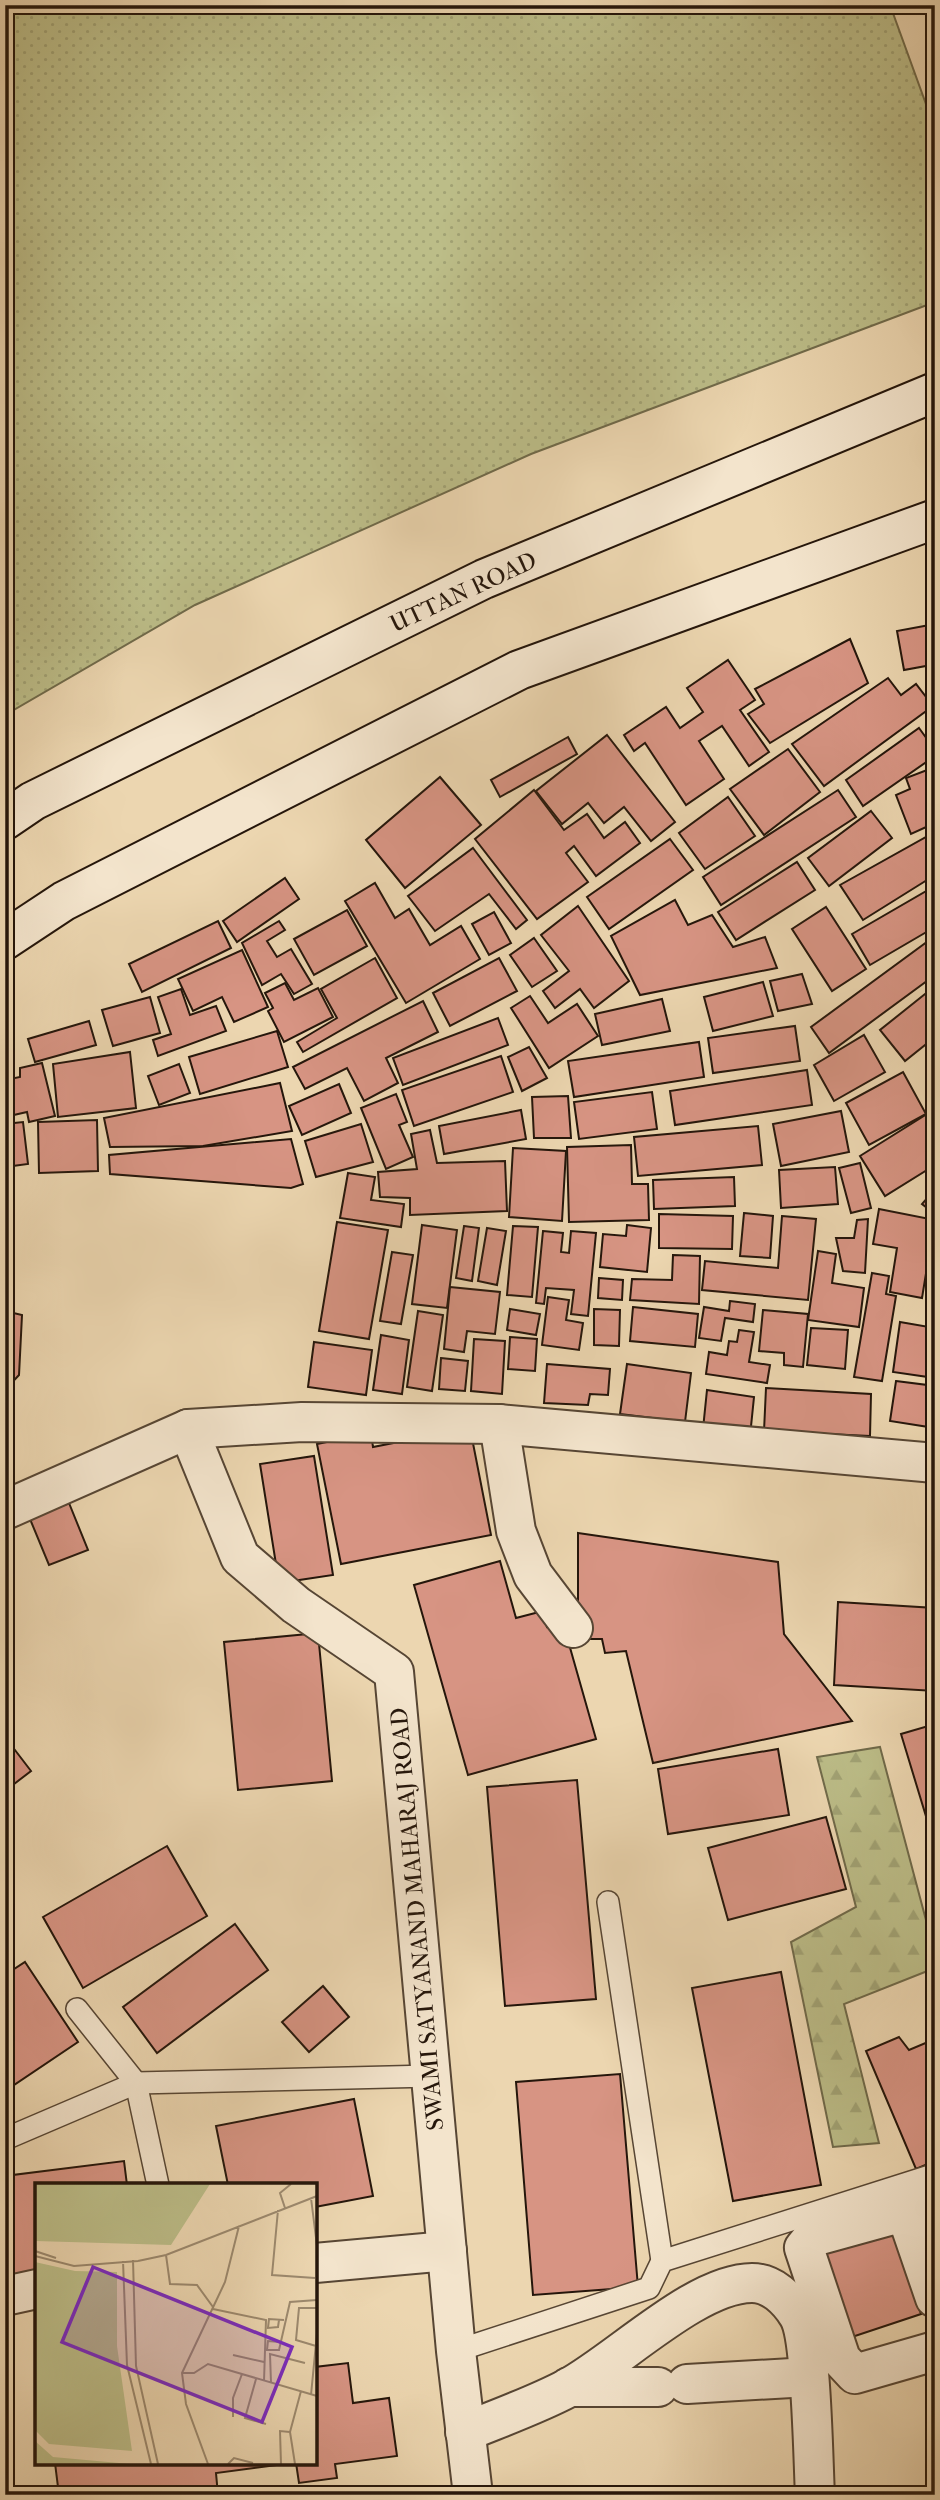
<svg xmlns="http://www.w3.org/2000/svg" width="940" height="2500" viewBox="0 0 940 2500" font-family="'IM FELL French Canon',serif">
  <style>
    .green { fill: url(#green-dots); stroke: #706a4a; stroke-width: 2 }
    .forest { fill: url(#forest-firs); stroke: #706a4a; stroke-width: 2 }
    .building { fill: #d79483; stroke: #25160b; stroke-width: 2 }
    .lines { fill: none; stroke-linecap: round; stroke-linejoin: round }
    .service-casing { stroke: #574634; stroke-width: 24 }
    .minor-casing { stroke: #574634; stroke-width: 42 }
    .secondary-casing { stroke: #25160b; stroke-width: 42 }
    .service { stroke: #f3e4cc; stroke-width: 21 }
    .minor { stroke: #f3e4cc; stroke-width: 38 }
    .secondary { stroke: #f3e4cc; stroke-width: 38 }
    .labels { text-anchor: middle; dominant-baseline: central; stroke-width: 6; stroke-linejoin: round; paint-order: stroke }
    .street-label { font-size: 24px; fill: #25160b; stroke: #f3e4cc }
    .inset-road { fill: none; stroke: #9c896e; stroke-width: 2 }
    .view { fill: #7b2cbf; fill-opacity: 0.15; stroke: #7b2cbf; stroke-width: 3.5 }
    .inset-edge { fill: none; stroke: #25160b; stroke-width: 3.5 }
  </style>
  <defs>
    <pattern id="green-dots" width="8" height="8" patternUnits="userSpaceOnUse" patternTransform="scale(1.75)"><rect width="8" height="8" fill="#bcbd88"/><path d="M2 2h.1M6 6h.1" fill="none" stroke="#a1a274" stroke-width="1.8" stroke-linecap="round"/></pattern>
    <pattern id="forest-firs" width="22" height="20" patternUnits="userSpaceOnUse" patternTransform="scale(1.75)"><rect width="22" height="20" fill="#bcbd88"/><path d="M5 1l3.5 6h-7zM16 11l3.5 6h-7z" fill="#a1a274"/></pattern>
  </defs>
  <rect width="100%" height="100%" fill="#ecd6b0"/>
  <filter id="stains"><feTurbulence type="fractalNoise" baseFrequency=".00286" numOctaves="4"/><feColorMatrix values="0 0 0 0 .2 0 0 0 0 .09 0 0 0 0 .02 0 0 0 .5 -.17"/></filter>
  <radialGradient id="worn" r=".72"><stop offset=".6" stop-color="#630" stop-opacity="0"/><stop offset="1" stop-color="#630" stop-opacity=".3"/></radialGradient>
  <path class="green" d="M5 5H890L935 129V302L531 454 195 605 5 715Z"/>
  <path class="forest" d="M880 1747 935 1954V1968L844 2004 879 2143 833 2147 791 1942 856 1907 817 1757Z"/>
  <g class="building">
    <path d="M935 624V702L933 703 926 666 904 670 897 631Z"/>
    <path d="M850 639 868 683 770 743 748 714 764 704 755 689Z"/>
    <path d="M728 660 755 700 740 710 769 752 749 766 722 726 699 741 724 779 686 805 645 743 634 751 624 735 666 707 680 728 703 712 687 688Z"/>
    <path d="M888 678 901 695 916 684 933 706 824 786 792 744Z"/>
    <path d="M919 728 935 750V756L863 806 846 780Z"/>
    <path d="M607 735 675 822 651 841 624 807 604 823 588 803 562 824 536 791Z"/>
    <path d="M568 737 577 754 500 797 491 780Z"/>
    <path d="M788 749 820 792 764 835 730 789Z"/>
    <path d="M935 767V823L911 834 896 795 910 789 906 778Z"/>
    <path d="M440 777 481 825 405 888 366 840Z"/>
    <path d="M534 790 564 830 587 814 604 838 625 822 640 843 596 876 574 846 566 853 588 882 537 919 475 839Z"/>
    <path d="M838 790 856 817 721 905 703 877Z"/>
    <path d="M728 797 755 836 705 869 679 833Z"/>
    <path d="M871 811 892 838 829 886 808 858Z"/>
    <path d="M935 832V875L863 920 840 885Z"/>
    <path d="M670 839 693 870 609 929 587 897Z"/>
    <path d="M473 848 527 920 516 929 489 894 435 931 408 896Z"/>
    <path d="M797 862 815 890 736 940 718 912Z"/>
    <path d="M285 878 299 899 237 942 223 921Z"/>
    <path d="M375 883 395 918 409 909 430 945 461 926 480 959 406 1003 345 901Z"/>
    <path d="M935 886V927L870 965 852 934Z"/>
    <path d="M675 900 688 925 712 915 733 947 765 937 777 968 640 995 611 936Z"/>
    <path d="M578 906 629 981 594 1008 580 989 555 1008 543 991 569 971 541 935Z"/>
    <path d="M826 907 866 969 832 991 792 929Z"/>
    <path d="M347 910 367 946 314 975 294 939Z"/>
    <path d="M494 912 511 943 489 955 472 924Z"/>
    <path d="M218 921 231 948 142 992 129 964Z"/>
    <path d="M279 921 285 930 267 941 277 957 291 949 312 984 294 994 281 974 262 985 242 943Z"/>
    <path d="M935 936V975L829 1053 811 1027Z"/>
    <path d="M534 938 557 971 532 987 510 955Z"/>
    <path d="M242 950 268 1007 234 1022 222 997 193 1011 178 979Z"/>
    <path d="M375 958 397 998 303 1052 297 1042 337 1018 321 989Z"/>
    <path d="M499 958 517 991 450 1026 433 993Z"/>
    <path d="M802 974 812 1004 778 1011 770 981Z"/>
    <path d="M763 982 773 1016 713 1031 704 997Z"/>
    <path d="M285 983 294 1000 318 988 333 1017 284 1042 268 1011 273 1008 265 993Z"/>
    <path d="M935 986V1037L905 1061 880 1030Z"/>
    <path d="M181 989 190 1015 216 1006 226 1031 158 1056 153 1040 171 1034 158 997Z"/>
    <path d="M530 996 548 1023 577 1004 598 1036 549 1068 511 1008Z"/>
    <path d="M150 997 160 1033 113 1046 102 1010Z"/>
    <path d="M662 999 670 1031 602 1045 595 1014Z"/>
    <path d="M423 1001 438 1032 386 1058 398 1083 364 1101 347 1068 305 1089 293 1067Z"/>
    <path d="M498 1018 508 1045 403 1085 393 1058Z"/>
    <path d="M89 1021 96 1045 35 1062 28 1039Z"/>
    <path d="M795 1026 800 1061 713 1073 708 1038Z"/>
    <path d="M277 1031 288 1067 200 1094 189 1057Z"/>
    <path d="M864 1035 885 1072 834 1101 814 1065Z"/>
    <path d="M699 1042 704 1077 574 1097 568 1061Z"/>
    <path d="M529 1047 547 1078 522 1091 508 1057Z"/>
    <path d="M130 1052 136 1108 58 1117 53 1064Z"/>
    <path d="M501 1056 513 1092 414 1126 402 1090Z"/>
    <path d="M42 1063 55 1116 29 1122 27 1112 5 1117V1080L20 1077V1068Z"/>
    <path d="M179 1064 190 1093 159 1105 148 1076Z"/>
    <path d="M807 1070 812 1105 675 1125 670 1091Z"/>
    <path d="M903 1072 926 1114 869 1145 846 1103Z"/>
    <path d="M280 1083 292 1131 203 1146 110 1147 104 1118Z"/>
    <path d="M339 1084 351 1113 302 1135 289 1106Z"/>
    <path d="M652 1092 657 1129 579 1139 574 1102Z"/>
    <path d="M396 1094 407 1122 399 1125 413 1157 386 1169 361 1108Z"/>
    <path d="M568 1096 571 1138H534L532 1097Z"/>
    <path d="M935 1109V1165L885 1196 860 1156Z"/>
    <path d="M521 1110 526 1139 444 1154 439 1126Z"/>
    <path d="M841 1111 849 1152 781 1166 773 1124Z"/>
    <path d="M97 1120 98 1171 39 1173 38 1122Z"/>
    <path d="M23 1122 28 1164 5 1167V1124Z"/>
    <path d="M361 1124 373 1162 316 1177 305 1141Z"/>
    <path d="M758 1126 762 1165 638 1176 634 1137Z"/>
    <path d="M430 1130 437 1163 505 1161 507 1211 410 1215V1198L380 1197 378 1172 417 1169 411 1134Z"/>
    <path d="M291 1139 303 1184 291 1188 110 1174 109 1155Z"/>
    <path d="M631 1145 632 1184H648L649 1220 569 1222 567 1147Z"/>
    <path d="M513 1148 566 1151 562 1221 509 1217Z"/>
    <path d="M860 1163 871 1208 851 1213 839 1168Z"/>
    <path d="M835 1167 838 1204 781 1208 779 1170Z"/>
    <path d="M348 1173 375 1177 371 1200 404 1204 401 1227 340 1218Z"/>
    <path d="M734 1177 735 1206 654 1209 653 1180Z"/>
    <path d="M935 1189V1214L922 1204Z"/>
    <path d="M879 1209 935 1220V1257L929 1255 922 1298 890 1292 897 1248 873 1244Z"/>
    <path d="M744 1213 773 1216 770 1258 740 1256Z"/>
    <path d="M659 1214 733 1216 732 1249 659 1248Z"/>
    <path d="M782 1216 816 1219 808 1300 702 1290 705 1261 778 1268Z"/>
    <path d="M868 1219 865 1273 843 1271 836 1238H854L857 1220Z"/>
    <path d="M337 1222 388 1230 369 1339 319 1331Z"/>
    <path d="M422 1225 457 1230 447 1308 412 1304Z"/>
    <path d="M627 1225 651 1228 647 1272 600 1267 603 1234 626 1236Z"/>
    <path d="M464 1226 479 1228 472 1281 456 1278Z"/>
    <path d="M513 1226 538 1227 532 1297 507 1295Z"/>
    <path d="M487 1228 506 1231 497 1285 478 1281Z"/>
    <path d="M543 1231 563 1233 561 1252 569 1253 571 1231 596 1233 588 1316 571 1314 574 1290 546 1288 544 1304 536 1303Z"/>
    <path d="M818 1251 836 1254 832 1283 864 1288 859 1327 808 1320Z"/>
    <path d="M392 1252 413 1255 401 1324 380 1321Z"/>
    <path d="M673 1255 700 1256 699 1304 630 1300 632 1279 672 1280Z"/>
    <path d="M872 1273 889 1276 886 1294 896 1296 882 1381 854 1377Z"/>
    <path d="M599 1278 623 1280 622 1300 598 1298Z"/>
    <path d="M450 1287 500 1292 495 1334 467 1331 464 1352 444 1349Z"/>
    <path d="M548 1297 569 1300 566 1320 583 1323 579 1350 542 1345Z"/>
    <path d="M730 1301 755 1304 753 1322 725 1318 721 1341 699 1338 704 1307 729 1311Z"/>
    <path d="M633 1307 698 1314 695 1347 630 1341Z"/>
    <path d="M510 1309 540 1314 536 1335 507 1330Z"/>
    <path d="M594 1309 620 1310 619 1346 594 1345Z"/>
    <path d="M763 1310 808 1314 803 1367 784 1365V1353L759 1351Z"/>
    <path d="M5 1311 22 1315 19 1375 5 1390Z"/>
    <path d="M418 1311 443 1315 432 1391 407 1387Z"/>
    <path d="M900 1322 935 1328V1378L893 1372Z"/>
    <path d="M811 1328 848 1330 845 1369 807 1365Z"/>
    <path d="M739 1330 754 1332 749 1362 770 1365 767 1383 706 1374 709 1352 727 1355 729 1341 737 1342Z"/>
    <path d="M381 1335 409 1340 402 1394 373 1390Z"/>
    <path d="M510 1337 537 1339 535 1371 508 1369Z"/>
    <path d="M474 1339 505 1341 502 1394 471 1391Z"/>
    <path d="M314 1342 372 1350 366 1395 308 1387Z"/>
    <path d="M441 1358 468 1361 465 1391 439 1389Z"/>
    <path d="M547 1364 610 1369 608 1395 590 1394 588 1405 544 1403Z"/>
    <path d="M627 1364 691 1373 685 1422 620 1414Z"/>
    <path d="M896 1381 935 1386V1428L890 1421Z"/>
    <path d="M766 1388 871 1394 870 1436 764 1431Z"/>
    <path d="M707 1390 754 1397 750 1436 703 1429Z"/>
    <path d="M470 1428 491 1535 341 1564 317 1444 371 1433 373 1447Z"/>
    <path d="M314 1456 333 1575 279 1583 260 1464Z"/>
    <path d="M69 1503 88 1550 49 1565 30 1519Z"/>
    <path d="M578 1533 778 1562 784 1634 852 1721 653 1763 626 1651 605 1653 602 1639H578Z"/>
    <path d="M500 1561 516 1618 543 1611 547 1627 563 1623 596 1739 468 1775 414 1585Z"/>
    <path d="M838 1602 935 1608V1691L834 1685Z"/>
    <path d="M318 1633 332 1781 238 1790 224 1642Z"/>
    <path d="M935 1724V1846L901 1734Z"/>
    <path d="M5 1737 31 1771 5 1791Z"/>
    <path d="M778 1749 789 1815 668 1834 658 1769Z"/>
    <path d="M577 1780 596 1999 505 2006 487 1787Z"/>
    <path d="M826 1817 846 1889 728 1920 708 1848Z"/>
    <path d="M167 1846 207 1916 83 1988 43 1917Z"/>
    <path d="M235 1924 268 1970 157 2053 123 2007Z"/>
    <path d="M25 1962 78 2042 5 2091V1975Z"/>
    <path d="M781 1972 821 2185 733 2201 692 1988Z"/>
    <path d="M323 1986 349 2017 309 2052 282 2022Z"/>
    <path d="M899 2037 909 2050 935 2039V2161L916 2169 866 2051Z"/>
    <path d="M620 2074 638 2287 533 2295 516 2082Z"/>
    <path d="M354 2099 373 2196 315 2207V2185H228L216 2126Z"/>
    <path d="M124 2161 127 2185H37V2272L5 2276V2176Z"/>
    <path d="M892 2224 921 2314 846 2339 816 2249Z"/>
    <path d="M348 2363 353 2403 389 2398 397 2456 335 2464 337 2478 299 2483 296 2463H315V2367Z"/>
    <path d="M55 2463H292L216 2473 218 2495H59Z"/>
  </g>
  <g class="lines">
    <defs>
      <g id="service">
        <path d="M608 1902 662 2261"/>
        <path d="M77 2009 136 2083 158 2185"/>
        <path d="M5 2139 136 2083 431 2076"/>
        <path d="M456 2351 649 2288 662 2261 933 2175"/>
      </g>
      <g id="minor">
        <path d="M499 1424 516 1531 533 1575 573 1628"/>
        <path d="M188 1429 240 1557 296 1605 394 1672 456 2351 473 2495"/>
        <path d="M5 1510 188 1429 302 1422 499 1424 935 1463"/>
        <path d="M935 2247 919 2203 924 2193 935 2190"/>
        <path d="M315 2263 447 2251"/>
        <path d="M5 2296 37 2289"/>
        <path d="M935 2298 910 2225 900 2213 813 2237 804 2248 841 2359 855 2374 935 2351"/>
        <path d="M687 2384 809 2377"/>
        <path d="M569 2387H658"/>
        <path d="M465 2432C499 2418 536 2405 568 2388 618 2361 696 2283 752 2283 772 2283 788 2299 798 2315 812 2338 813 2461 815 2495"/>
      </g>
      <g id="secondary">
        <path d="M5 820 33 801 484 579 935 392"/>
        <path d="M5 940 64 901 519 670 935 519"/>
      </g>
    </defs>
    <use href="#service" class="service-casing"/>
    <use href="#minor" class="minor-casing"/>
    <use href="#secondary" class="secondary-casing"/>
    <use href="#service" class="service"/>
    <use href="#minor" class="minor"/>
    <use href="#secondary" class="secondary"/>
  </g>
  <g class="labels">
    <g class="street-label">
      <text transform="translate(463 592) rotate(-25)">UTTAN ROAD</text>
      <text transform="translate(417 1919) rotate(-95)">SWAMI SATYANAND MAHARAJ ROAD</text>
    </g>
  </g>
  <g transform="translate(35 2183)">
    <rect width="282" height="282" fill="#ecd6b0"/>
    <path d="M0 79 40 88 82 89V163L97 268 14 261 0 247Z" fill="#bcbd88"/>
    <path d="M0 1H175L136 62 0 58ZM0 258 18 274 95 281H0Z" fill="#bcbd88"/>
    <path class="inset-road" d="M276 15 282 63M250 25 245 10 256 1M243 27 237 92 280 95M0 68 21 75M131 72 135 101 162 102 178 124M0 73 39 83 103 78M98 77 101 183 123 281M88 78 92 182 116 281M103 78 131 72 282 13M178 126 231 137 229 198M244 137 243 144 233 145 234 136 249 137M245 159 233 158 232 167H244L255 119 282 117M281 163 261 157 264 125H282M198 172 229 179M147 190H159L173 181 282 213M221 196 210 235 231 241M236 200 235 171 270 180M276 212 282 150M198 234V215L207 191M173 281 151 221 147 190 190 99 204 43M193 281 199 275 218 280M246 281 245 248 255 249M260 281 255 249 266 208"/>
    <path class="view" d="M58 84 257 164 227 239 27 159Z"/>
    <rect width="282" height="282" class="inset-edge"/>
  </g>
  <rect width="940" height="2500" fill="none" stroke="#ecd6b0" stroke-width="28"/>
  <rect x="7" y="7" width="926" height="2486" fill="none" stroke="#25160b" stroke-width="3.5"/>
  <rect x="14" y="14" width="912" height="2472" fill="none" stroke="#25160b" stroke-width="2"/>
  <rect width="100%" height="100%" filter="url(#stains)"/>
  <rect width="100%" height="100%" fill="url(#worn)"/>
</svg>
